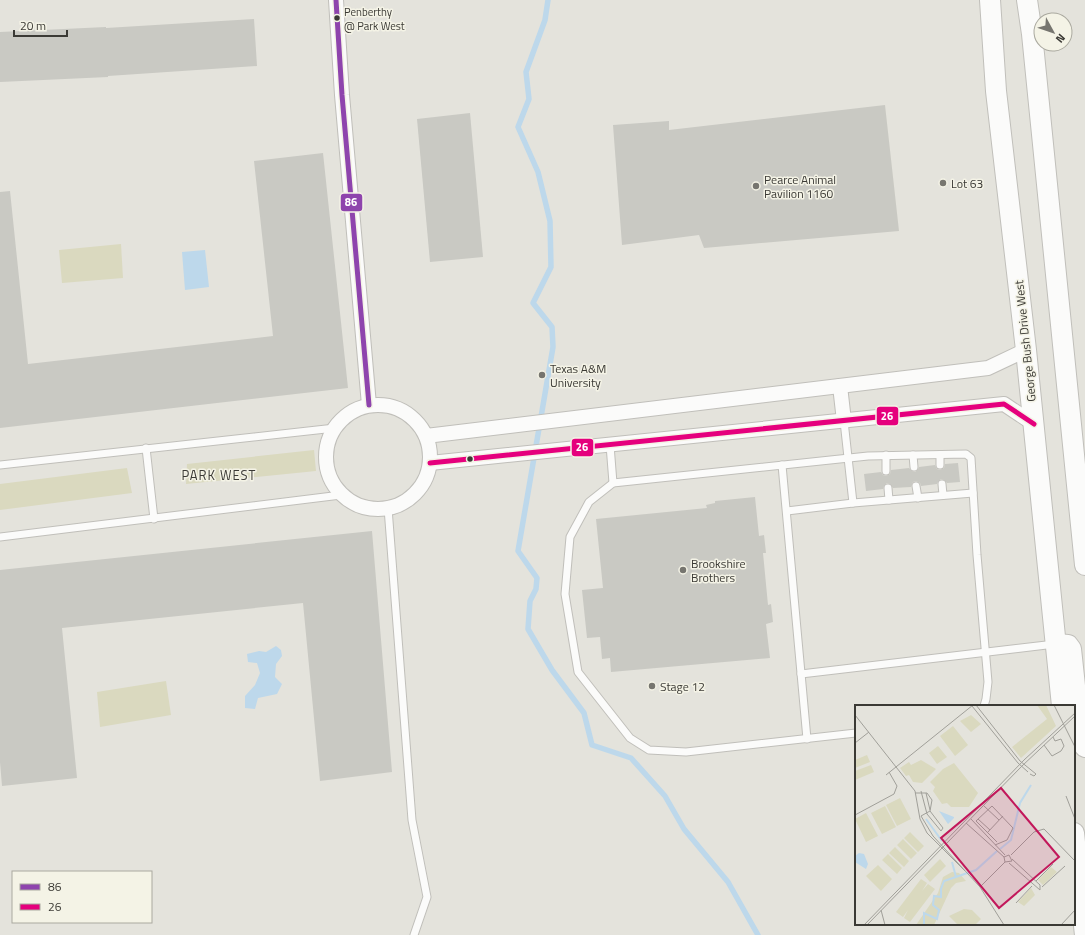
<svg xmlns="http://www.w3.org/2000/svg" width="1085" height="935" viewBox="0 0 1085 935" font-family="'Titillium Web',sans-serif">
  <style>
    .green { fill: #dad9bf }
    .water { fill: #bdd8eb }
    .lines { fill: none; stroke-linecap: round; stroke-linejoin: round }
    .stream { stroke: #bdd8eb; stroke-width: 5.5 }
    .building { fill: #c9c9c3 }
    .lane-casing { stroke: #c0bfba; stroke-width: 9 }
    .street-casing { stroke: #c0bfba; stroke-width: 16 }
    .secondary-casing { stroke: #c0bfba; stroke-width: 22 }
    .lane { stroke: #fbfbfa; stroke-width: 7 }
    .street { stroke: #fbfbfa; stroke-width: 14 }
    .secondary { stroke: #fbfbfa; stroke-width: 20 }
    .bus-1-casing { stroke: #f4f3e6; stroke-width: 8 }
    .bus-2-casing { stroke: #f4f3e6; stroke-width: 8 }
    .bus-1 { stroke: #8e44ad; stroke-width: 5 }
    .bus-2 { stroke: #e5007d; stroke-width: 5 }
    .bus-dot { fill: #3b3a35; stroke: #f4f3e6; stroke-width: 1.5 }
    .poi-dot { fill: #76756f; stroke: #f4f3e6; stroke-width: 1.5 }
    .labels { text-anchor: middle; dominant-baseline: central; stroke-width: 3; stroke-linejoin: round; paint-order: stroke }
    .bus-label { font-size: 11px; fill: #3b3a35; stroke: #f4f3e6; text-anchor: start }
    .poi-label { font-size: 12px; fill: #3b3a35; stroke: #f4f3e6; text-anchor: start }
    .street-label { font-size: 12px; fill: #3b3a35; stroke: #f4f3e6 }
    .neighbourhood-label { font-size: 13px; letter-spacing: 1px; fill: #3b3a35; stroke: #f4f3e6 }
    .inset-river { fill: none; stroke: #bdd8eb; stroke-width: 2 }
    .inset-road { fill: none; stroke: #a09f99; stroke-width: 1 }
    .view { fill: #c2185b; fill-opacity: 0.15; stroke: #c2185b; stroke-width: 2 }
    .inset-edge { fill: none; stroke: #3b3a35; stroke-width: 2 }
    .line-badge { stroke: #f4f3e6; stroke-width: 1.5 }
    .badge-label { font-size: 11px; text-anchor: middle; font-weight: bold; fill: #fff }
  </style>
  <rect width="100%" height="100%" fill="#e4e3dc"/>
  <g class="green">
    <path d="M121 244 123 278 62 283 59 250Z"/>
    <path d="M314 450 316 471 186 484 187 464Z"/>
    <path d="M127 468 132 493 0 510V484Z"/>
    <path d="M166 681 171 715 100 727 97 692Z"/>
  </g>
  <g class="water">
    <path d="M205 250 209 287 185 290 182 252Z"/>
    <path d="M276 646 281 650 282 656 276 664 275 677 282 684 277 694 258 698 255 709 245 708V696L255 685 260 673 257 663 248 662 247 654 259 651 266 652Z"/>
  </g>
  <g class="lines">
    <path class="stream" d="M548 0 545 20 526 72 529 99 518 127 538 172 550 221 551 267 533 303 552 327 553 347 518 551 537 578 536 589 530 601 528 629 552 670 584 713 592 745 631 758 665 796 684 829 728 882 758 935"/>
  </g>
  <g class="building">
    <path d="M254 19 257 66 108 76V77L0 82V32L106 27V28Z"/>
    <path d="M885 105 899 231 704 248 699 235 622 245 613 125 669 121V130Z"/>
    <path d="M470 113 483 257 430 262 417 119Z"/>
    <path d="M323 153 348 388 0 428V192L10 191 28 364 273 336 254 161Z"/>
    <path d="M958 463 960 482 947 483 944 480 941 479 938 482 937 484 921 486 920 483 916 481 913 482 911 487 893 488 890 484 887 483 884 486 883 489 866 491 864 474 881 472 883 475 886 476 890 474 891 470 909 468 912 471 915 472 918 469 919 467 935 465 937 469 940 470 944 468 945 464Z"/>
    <path d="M755 497 759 536 764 535 766 553H763L768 605 771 604 773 622 766 624 770 658 611 672 610 658 602 659 600 637 587 638 582 590 603 588 596 519 707 508 706 505 715 503V501Z"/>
    <path d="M372 531 392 772 320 781 303 603 62 628 77 778 2 786 0 762V570Z"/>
  </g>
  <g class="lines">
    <defs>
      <g id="lane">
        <path d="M844 421 853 503"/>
        <path d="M610 445 613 483"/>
        <path d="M146 448 154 519"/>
        <path d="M886 455V471"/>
        <path d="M913 455 914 467"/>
        <path d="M940 455V465"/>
        <path d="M0 465 335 428"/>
        <path d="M782 465 807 739"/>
        <path d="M942 484 943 495"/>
        <path d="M916 486 918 498"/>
        <path d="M888 488 889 500"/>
        <path d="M388 508 412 820 427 897 414 935"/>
        <path d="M787 511 853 503 973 493"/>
        <path d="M0 537 341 495"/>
        <path d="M801 674 1055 644"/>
        <path d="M856 733 686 752 649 750 630 738 578 672 565 594 570 537 589 502 613 483 868 456 966 454 971 458 977 555 988 682 986 699 984 706"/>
      </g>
      <g id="street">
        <path d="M336 0 342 95 369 405"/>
        <path d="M840 386 844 421"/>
        <circle cx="378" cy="457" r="52"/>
        <path d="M426 436 988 368 1026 350"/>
        <path d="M430 463 1004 404 1034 424"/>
      </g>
      <g id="secondary">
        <path d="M990 0 996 91 1026 350 1062 706"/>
        <path d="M1027 0 1032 34 1085 565"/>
        <path d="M1056 644 1068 645 1071 649 1081 741 1085 747"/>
        <path d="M1074 833 1085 935"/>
      </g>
    </defs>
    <use href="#lane" class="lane-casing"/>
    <use href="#street" class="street-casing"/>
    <use href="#secondary" class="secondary-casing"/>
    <use href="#lane" class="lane"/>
    <use href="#street" class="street"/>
    <use href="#secondary" class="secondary"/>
    <defs>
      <path id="bus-1" d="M336 0 342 95 369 405"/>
      <path id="bus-2" d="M430 463 1004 404 1034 424"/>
    </defs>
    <use href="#bus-1" class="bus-1-casing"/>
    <use href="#bus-2" class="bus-2-casing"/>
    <use href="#bus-1" class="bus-1"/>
    <use href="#bus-2" class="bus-2"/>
  </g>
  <g class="bus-dot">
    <circle cx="337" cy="18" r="3.5"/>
    <circle cx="470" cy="459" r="3.5"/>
  </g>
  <g class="poi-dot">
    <circle cx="943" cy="183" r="4"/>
    <circle cx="756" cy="186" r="4"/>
    <circle cx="542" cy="375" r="4"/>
    <circle cx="683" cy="570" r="4"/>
    <circle cx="652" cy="686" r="4"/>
  </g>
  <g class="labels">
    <g class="bus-label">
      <text x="344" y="12">Penberthy<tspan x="344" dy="14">@ Park West</tspan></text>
    </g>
    <g class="poi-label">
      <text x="764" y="179">Pearce Animal<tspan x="764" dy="14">Pavilion 1160</tspan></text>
      <text x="951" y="183">Lot 63</text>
      <text x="550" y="368">Texas A&amp;M<tspan x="550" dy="14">University</tspan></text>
      <text x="691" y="563">Brookshire<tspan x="691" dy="14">Brothers</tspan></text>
      <text x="660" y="686">Stage 12</text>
    </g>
    <g class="street-label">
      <text transform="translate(1025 341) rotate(-96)">George Bush Drive West</text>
    </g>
    <g class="neighbourhood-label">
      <text x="219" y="475">PARK WEST</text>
    </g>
  </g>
  <g transform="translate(855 705)">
    <rect width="220" height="220" fill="#e4e3dc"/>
    <path d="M182 0H191L201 21 166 53 157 42 192 14ZM116 10 126 19 116 27 105 16ZM98 21 113 40 100 51 85 31ZM83 41 92 52 82 59 74 48ZM12 50 15 57 0 63V55ZM66 55 81 64 67 78 58 77 54 70 51 71 45 63 54 57 56 60ZM99 58 123 88 114 102H96L92 98 87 99 78 86 80 82 75 77 88 64ZM16 60 19 67 0 75V66ZM45 93 56 114 42 121 31 100ZM30 101 41 122 27 129 16 108ZM11 108 23 131 11 137 0 114ZM55 127 69 141 63 147 49 133ZM48 134 62 148 56 154 42 140ZM40 142 54 156 49 162 34 148ZM33 149 47 163 42 169 27 155ZM85 154 91 161 75 177 69 170ZM23 160 37 174 26 186 11 171ZM196 162 202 167 188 180 183 175ZM97 167 104 168 111 176 101 178 96 183 79 220H61L83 188 88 172ZM66 174 72 178 67 186 73 179 80 184 55 217 49 213 53 205 48 212 41 207ZM176 183 180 190 169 201 163 197ZM109 204 117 205 126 214 120 220H103L94 211Z" fill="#dad9bf"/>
    <path d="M84 106 99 112V113L93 119ZM4 148 9 149 13 159 11 164 0 157V151Z" fill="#bdd8eb"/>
    <path class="inset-river" d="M71 114 87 136M145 144 156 135 165 98 176 80M97 157 101 172M69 220V208L82 214 84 205 78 200 79 191 86 192V184L89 176 121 165 142 146"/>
    <path class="inset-road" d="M121 0 165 56 181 69 179 71 175 69M199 0 220 42M117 1 163 58 173 67M0 10 60 86 65 114 72 128 110 166M0 38 14 27M189 40 197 51 206 46 209 41 206 34 200 36 198 32M31 70 118 0M66 86 72 109 86 126 88 123 75 106M60 88H72L77 95 75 106 66 111M71 88 75 105M211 91 220 114M129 101 144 115M0 110 39 89 42 81 34 67M66 111 78 131 125 182 149 220M116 114 150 150M123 114 135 125M111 118 149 152 150 157 157 156 154 150 149 152M132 128 148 111M140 140 152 135 158 123 137 101 121 116 142 137M156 150 179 127 189 124 220 156M154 158 185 185V180L157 154M181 176 198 159M125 182 150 157M187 182 210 161M161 198 177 181M26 205 30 220M9 220 169 55 220 8M12 220 167 61 220 11M206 220 220 205"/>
    <path class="view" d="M146 83 204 152 144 203 86 133Z"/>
    <rect width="220" height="220" class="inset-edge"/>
  </g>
  <g class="line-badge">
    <rect x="340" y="193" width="23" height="19" rx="4" fill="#8e44ad"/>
    <rect x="876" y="406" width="23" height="20" rx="4" fill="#e5007d"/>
    <rect x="571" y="438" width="23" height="19" rx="4" fill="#e5007d"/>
  </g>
  <g class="badge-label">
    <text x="351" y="206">86</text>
    <text x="887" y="420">26</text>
    <text x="582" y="451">26</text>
  </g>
  <rect x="12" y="871" width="140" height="52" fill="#f4f3e6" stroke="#aaa99f"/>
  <rect x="20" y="884" width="20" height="6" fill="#8e44ad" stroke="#aaa99f"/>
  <text x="48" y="891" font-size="12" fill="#3b3a35">86</text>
  <rect x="20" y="904" width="20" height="6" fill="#e5007d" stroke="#aaa99f"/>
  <text x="48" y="911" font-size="12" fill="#3b3a35">26</text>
  <g transform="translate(1053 32) rotate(130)"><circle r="19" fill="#f4f3e6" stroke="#aaa99f"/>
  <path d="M0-3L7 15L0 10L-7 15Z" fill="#76756f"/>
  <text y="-6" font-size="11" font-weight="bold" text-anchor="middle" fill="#3b3a35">N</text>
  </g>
  <path d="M14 30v6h53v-6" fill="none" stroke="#3b3a35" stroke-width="2"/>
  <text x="20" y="30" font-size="12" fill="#3b3a35" stroke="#f4f3e6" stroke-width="3" paint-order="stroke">20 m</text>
</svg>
